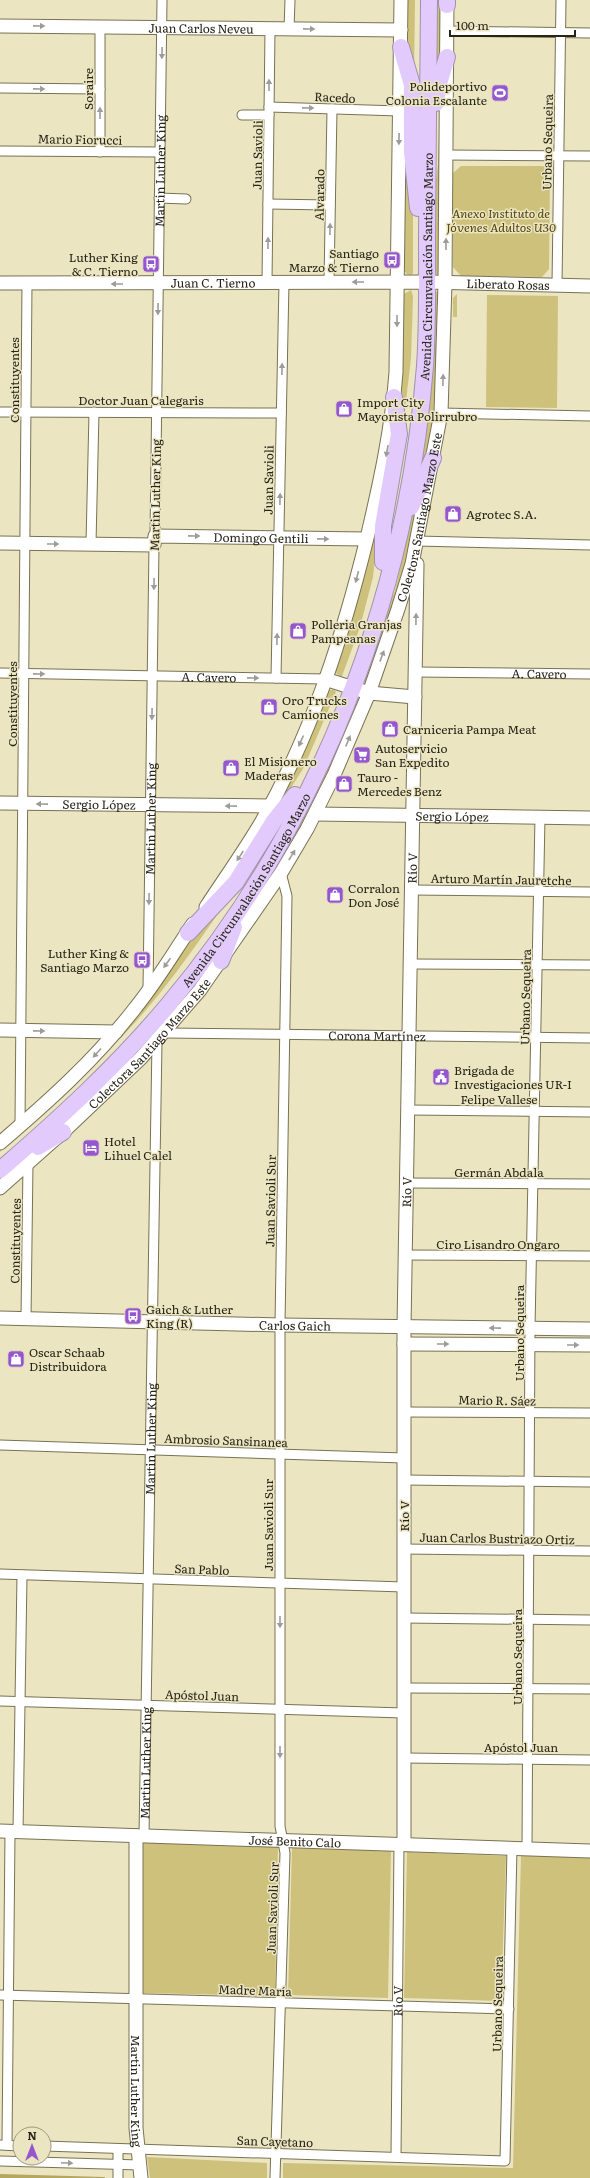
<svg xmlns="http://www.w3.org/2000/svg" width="590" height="2178" viewBox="0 0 590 2178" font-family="Literata,serif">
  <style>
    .green { fill: #cec17b }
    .forest { fill: #b5a760 }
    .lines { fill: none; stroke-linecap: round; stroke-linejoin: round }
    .street-casing { stroke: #787253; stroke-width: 11 }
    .secondary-casing { stroke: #787253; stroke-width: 15 }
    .highway-casing { stroke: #a191ac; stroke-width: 18 }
    .street { stroke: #fff; stroke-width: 9 }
    .secondary { stroke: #fff; stroke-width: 13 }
    .highway { stroke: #e2cbfc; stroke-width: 16 }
    .oneway { fill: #9e9c97 }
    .labels { text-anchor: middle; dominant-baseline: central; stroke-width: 3; stroke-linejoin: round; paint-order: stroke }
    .street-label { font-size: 12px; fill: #272417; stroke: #ebe5c2 }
    .poi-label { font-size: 12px; fill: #272417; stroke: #ebe5c2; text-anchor: start }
    .park-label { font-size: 12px; font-style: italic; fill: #51460e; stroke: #ebe5c2 }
  </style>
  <rect width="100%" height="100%" fill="#ebe5c2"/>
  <g class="green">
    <path d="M405 0H415L414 76 406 41Z"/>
    <path d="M434 0H442V41L435 89Z"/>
    <path d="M405 77 413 206V273L411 275 407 274 402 269Z"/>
    <path d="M440 94V273L434 276 432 213 438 164Z"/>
    <path d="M461 166H543L550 173 549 269 542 277 461 276 453 267V173Z"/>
    <path d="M411 290 413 296 411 358 403 427 400 380 402 295Z"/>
    <path d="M434 290 438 293 439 392 431 449 413 493Z"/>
    <path d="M457 294V317H453V298Z"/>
    <path d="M487 295 558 296 557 408 486 407Z"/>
    <path d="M383 490 373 577 360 627 342 676H340L335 672Z"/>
    <path d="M420 494 403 578 367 681H361L377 634 395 591 412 516Z"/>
    <path d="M329 690H334L336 692 304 767 267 826 326 692Z"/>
    <path d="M356 697 359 701 319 797 295 843 233 934 273 871Z"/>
    <path d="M228 899C198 943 167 988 130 1028 90 1072 45 1112 0 1152V1148L40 1114 189 938Z"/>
    <path d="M143 1842 278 1847 275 1996 142 1993Z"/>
    <path d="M292 1848 391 1851 388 1998 288 1995Z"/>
    <path d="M407 1852 506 1856 501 2001 404 1998Z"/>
    <path d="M521 1855 590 1858V2178H283V2163L513 2168Z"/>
    <path d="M147 2157 267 2163V2178H150Z"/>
  </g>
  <path class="forest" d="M0 2174 105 2177V2178H0Z"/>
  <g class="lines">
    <defs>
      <g id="street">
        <path d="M289 29 290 0"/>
        <path d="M447 31 590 33"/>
        <path d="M0 88 100 89"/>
        <path d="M269 107 400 111"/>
        <path d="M242 115H269"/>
        <path d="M0 151 160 152"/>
        <path d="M100 152V27"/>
        <path d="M446 155 590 156"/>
        <path d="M159 198 186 199"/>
        <path d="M268 204 330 205"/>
        <path d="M267 282 270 29"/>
        <path d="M329 282 332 109"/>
        <path d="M557 285 561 0"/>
        <path d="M0 412 281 413"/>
        <path d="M441 413 590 416"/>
        <path id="s1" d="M155 536 162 0"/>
        <path d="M417 541 590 545"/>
        <path d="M91 544 94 412"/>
        <path id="s2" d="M416 672 590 674"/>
        <path id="s3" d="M0 673 325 679"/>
        <path d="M276 678 284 282"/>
        <path d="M412 890 590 892"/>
        <path d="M411 964 590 965"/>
        <path id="s4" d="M148 990 154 545"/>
        <path id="s5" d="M165 1033 590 1038"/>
        <path d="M408 1110 590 1112"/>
        <path d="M20 1126 27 283"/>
        <path d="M407 1183 590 1184"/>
        <path d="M406 1255 590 1256"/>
        <path d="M26 1319 28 1163"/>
        <path d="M404 1412 590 1413"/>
        <path d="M0 1445 404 1458"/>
        <path d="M404 1480 590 1482"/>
        <path d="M404 1549 590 1551"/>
        <path d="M0 1574 404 1587"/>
        <path d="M404 1618 590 1620"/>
        <path d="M404 1688 590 1689"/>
        <path d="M0 1701 404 1713"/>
        <path d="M404 1758 590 1760"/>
        <path d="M18 1832 22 1575"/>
        <path id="s6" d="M144 1836 157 1042"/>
        <path d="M527 1849 530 1328 540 817"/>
        <path d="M0 1995 509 2009"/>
        <path d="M0 2145 20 2146"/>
        <path d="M7 2145 10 1832"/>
        <path d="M44 2146 505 2161 512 1848"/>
        <path id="s7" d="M396 2157 399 1844"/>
        <path d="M0 2161 140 2165"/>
        <path d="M118 2178V2149"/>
        <path d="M275 2178 285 1853 280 1826V1325L287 896 281 873"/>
      </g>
      <g id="secondary">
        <path id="s8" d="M0 26 401 30"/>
        <path id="s9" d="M0 283 427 282 590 286"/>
        <path id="s10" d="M0 543 154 545 155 536 366 539"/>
        <path d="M325 679 369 693 415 697"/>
        <path id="s11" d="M0 803 270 806"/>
        <path id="s12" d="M315 814 590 818"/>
        <path d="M206 907C225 878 245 850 262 821 312 733 343 636 367 538 380 483 392 428 396 372L401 0"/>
        <path d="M0 1030 116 1032"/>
        <path d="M0 1143C49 1101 96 1059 136 1007 157 981 174 952 193 924"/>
        <path id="s13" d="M0 1188 63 1132 141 1058 200 990 281 873 307 829 334 775 369 693 398 609 412 564 441 413 445 283 447 0"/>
        <path id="s14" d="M0 1318 280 1325 590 1329"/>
        <path d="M404 1344 590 1345"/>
        <path id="s15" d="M0 1831 590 1851"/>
        <path id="s16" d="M136 1836V2128L141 2178"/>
        <path id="s17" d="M404 1844V1327L417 564"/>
      </g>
      <g id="highway">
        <path d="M447 0V5"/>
        <path d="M401 47 412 85V152L418 208"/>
        <path d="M436 103 438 87 447 57"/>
        <path d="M411 507 433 458"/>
        <path d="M383 562V526L399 434 394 397"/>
        <path d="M188 933 236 882 274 821 295 795"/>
        <path d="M221 961 234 927"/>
        <path d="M38 1147 63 1132"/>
        <path id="s18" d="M0 1170C60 1118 117 1066 168 1005 318 827 407 598 425 366 428 323 427 279 427 235 428 157 428 78 429 0"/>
      </g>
    </defs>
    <use href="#street" class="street-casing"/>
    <use href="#secondary" class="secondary-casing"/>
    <use href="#highway" class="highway-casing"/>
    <use href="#street" class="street"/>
    <use href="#secondary" class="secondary"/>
    <use href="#highway" class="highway"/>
  </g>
  <defs><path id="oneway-solid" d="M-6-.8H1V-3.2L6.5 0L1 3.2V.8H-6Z"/></defs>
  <g class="oneway">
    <use href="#oneway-solid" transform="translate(39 26) rotate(1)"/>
    <use href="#oneway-solid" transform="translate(309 29) rotate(1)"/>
    <use href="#oneway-solid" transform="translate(162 53) rotate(91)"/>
    <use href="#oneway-solid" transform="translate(269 85) rotate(-90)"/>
    <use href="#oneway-solid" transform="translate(39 89) rotate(1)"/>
    <use href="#oneway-solid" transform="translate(308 108) rotate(1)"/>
    <use href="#oneway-solid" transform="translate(100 113) rotate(-90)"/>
    <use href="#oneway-solid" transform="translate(399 139) rotate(91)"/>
    <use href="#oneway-solid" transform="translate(330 229) rotate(-89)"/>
    <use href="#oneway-solid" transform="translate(268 243) rotate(-89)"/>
    <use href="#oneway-solid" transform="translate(446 244) rotate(-90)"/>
    <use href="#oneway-solid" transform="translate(358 282) rotate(-180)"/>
    <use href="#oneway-solid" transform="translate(117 284) rotate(-180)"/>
    <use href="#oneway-solid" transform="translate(158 309) rotate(91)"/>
    <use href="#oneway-solid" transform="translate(397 321) rotate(90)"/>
    <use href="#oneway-solid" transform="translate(282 369) rotate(-89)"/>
    <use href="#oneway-solid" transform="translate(443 380) rotate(-89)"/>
    <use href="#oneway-solid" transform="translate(387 451) rotate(100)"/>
    <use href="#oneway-solid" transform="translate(280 499) rotate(-89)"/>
    <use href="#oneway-solid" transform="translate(194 536) rotate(1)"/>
    <use href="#oneway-solid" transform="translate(323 539) rotate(1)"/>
    <use href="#oneway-solid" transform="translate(53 544)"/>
    <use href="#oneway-solid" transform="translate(357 577) rotate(104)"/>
    <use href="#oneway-solid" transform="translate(154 584) rotate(91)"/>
    <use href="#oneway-solid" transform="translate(416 619) rotate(-89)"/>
    <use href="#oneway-solid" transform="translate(277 639) rotate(-89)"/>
    <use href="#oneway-solid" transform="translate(382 656) rotate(-70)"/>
    <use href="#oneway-solid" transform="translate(39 674) rotate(1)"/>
    <use href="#oneway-solid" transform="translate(253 678) rotate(1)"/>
    <use href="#oneway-solid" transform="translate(152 714) rotate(91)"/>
    <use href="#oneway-solid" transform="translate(301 741) rotate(114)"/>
    <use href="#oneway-solid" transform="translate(348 741) rotate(-67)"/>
    <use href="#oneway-solid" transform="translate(42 804) rotate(-179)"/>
    <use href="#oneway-solid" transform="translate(231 806) rotate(-179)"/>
    <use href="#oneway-solid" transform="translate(292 855) rotate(-59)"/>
    <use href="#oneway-solid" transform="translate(240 856) rotate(123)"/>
    <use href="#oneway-solid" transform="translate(149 899) rotate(91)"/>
    <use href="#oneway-solid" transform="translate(167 963) rotate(125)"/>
    <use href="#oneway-solid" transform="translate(39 1031) rotate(1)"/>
    <use href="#oneway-solid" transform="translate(97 1053) rotate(132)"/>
    <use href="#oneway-solid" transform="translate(495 1328) rotate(-179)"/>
    <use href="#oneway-solid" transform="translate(443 1344)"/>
    <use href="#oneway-solid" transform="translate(573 1345)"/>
    <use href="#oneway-solid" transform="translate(280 1622) rotate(90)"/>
    <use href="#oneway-solid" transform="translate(280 1752) rotate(90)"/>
    <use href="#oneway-solid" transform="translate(67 2163) rotate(2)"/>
  </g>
  <defs>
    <symbol id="stadium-square" viewBox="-11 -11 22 22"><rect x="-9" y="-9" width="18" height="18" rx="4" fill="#9557cd" stroke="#ebe5c2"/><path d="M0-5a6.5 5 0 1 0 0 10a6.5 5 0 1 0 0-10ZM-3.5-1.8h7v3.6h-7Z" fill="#fff"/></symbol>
    <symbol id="bus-square" viewBox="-11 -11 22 22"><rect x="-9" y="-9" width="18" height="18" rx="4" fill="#9557cd" stroke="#ebe5c2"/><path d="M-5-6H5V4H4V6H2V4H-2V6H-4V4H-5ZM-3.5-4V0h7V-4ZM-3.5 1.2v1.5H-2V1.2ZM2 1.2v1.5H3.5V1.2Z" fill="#fff"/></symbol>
    <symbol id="shop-square" viewBox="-11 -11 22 22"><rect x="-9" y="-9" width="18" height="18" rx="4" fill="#9557cd" stroke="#ebe5c2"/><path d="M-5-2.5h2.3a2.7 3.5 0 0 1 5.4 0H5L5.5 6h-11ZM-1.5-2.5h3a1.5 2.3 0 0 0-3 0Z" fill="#fff"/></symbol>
    <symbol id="supermarket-square" viewBox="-11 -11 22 22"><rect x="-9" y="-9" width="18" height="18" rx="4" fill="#9557cd" stroke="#ebe5c2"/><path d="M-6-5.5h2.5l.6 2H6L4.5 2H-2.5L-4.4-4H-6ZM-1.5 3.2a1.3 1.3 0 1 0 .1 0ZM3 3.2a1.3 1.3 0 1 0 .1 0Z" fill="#fff"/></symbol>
    <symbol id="civic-square" viewBox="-11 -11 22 22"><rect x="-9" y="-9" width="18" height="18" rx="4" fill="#9557cd" stroke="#ebe5c2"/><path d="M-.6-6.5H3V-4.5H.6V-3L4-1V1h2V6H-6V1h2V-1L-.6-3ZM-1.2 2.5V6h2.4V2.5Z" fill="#fff"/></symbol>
    <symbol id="hotel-square" viewBox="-11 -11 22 22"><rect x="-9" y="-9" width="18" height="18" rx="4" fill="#9557cd" stroke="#ebe5c2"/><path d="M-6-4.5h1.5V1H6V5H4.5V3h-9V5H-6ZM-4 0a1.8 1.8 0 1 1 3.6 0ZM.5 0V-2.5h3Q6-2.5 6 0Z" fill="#fff"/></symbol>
  </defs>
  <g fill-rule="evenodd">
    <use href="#stadium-square" x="490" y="83" width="20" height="20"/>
    <use href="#bus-square" x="382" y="250" width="20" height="20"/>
    <use href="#bus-square" x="141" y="254" width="20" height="20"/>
    <use href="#shop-square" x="334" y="399" width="20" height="20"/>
    <use href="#shop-square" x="443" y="504" width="20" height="20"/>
    <use href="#shop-square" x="288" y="621" width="20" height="20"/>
    <use href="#shop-square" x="259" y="697" width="20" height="20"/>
    <use href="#shop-square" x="380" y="719" width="20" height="20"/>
    <use href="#supermarket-square" x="352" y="745" width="20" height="20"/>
    <use href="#shop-square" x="221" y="758" width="20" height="20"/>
    <use href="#shop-square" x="334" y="774" width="20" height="20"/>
    <use href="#shop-square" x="325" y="885" width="20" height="20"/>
    <use href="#bus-square" x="132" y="950" width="20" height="20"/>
    <use href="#civic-square" x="431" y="1067" width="20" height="20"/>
    <use href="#hotel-square" x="81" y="1138" width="20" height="20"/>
    <use href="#bus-square" x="123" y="1306" width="20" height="20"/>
    <use href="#shop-square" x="6" y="1349" width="20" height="20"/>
  </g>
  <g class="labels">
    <g class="street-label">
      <text stroke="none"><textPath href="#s8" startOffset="201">Juan Carlos Neveu</textPath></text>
      <text transform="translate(88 89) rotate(-90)">Soraire</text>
      <text transform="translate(335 97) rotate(3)">Racedo</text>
      <text transform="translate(80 139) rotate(1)">Mario Fiorucci</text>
      <text transform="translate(547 142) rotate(-89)">Urbano Sequeira</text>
      <text transform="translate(257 155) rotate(-89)">Juan Savioli</text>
      <text stroke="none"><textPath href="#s1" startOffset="365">Martin Luther King</textPath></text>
      <text transform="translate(319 195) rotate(-89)">Alvarado</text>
      <text stroke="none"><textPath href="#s18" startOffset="1035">Avenida Circunvalación Santiago Marzo</textPath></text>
      <text stroke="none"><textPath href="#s9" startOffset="213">Juan C. Tierno</textPath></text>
      <text stroke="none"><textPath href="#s9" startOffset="508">Liberato Rosas</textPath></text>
      <text transform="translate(14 380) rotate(-90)">Constituyentes</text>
      <text x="141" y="400">Doctor Juan Calegaris</text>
      <text transform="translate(268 480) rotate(-89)">Juan Savioli</text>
      <text transform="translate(155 495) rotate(-89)">Martin Luther King</text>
      <text stroke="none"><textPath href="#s13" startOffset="808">Colectora Santiago Marzo Este</textPath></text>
      <text stroke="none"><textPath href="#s10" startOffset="269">Domingo Gentili</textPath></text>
      <text stroke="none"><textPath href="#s2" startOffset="123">A. Cavero</textPath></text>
      <text stroke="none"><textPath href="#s3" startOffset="209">A. Cavero</textPath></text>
      <text transform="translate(12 704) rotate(-90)">Constituyentes</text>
      <text stroke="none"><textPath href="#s11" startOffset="99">Sergio López</textPath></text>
      <text stroke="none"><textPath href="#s12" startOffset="137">Sergio López</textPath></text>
      <text stroke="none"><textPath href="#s4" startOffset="171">Martin Luther King</textPath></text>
      <text stroke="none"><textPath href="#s17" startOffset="976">Río V</textPath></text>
      <text transform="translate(501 879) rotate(1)">Arturo Martín Jauretche</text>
      <text stroke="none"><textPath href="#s18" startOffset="375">Avenida Circunvalación Santiago Marzo</textPath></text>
      <text transform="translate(525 997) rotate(-89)">Urbano Sequeira</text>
      <text stroke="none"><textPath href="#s5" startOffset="212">Corona Martínez</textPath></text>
      <text stroke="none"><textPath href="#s13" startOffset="208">Colectora Santiago Marzo Este</textPath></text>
      <text x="499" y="1099">Felipe Vallese</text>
      <text x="499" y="1172">Germán Abdala</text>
      <text stroke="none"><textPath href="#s17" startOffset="652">Río V</textPath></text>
      <text transform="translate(270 1201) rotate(-89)">Juan Savioli Sur</text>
      <text transform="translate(15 1241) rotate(-89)">Constituyentes</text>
      <text x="498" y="1244">Ciro Lisandro Ongaro</text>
      <text stroke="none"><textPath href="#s14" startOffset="295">Carlos Gaich</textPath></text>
      <text transform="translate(519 1333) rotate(-90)">Urbano Sequeira</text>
      <text transform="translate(497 1400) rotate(1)">Mario R. Sáez</text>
      <text stroke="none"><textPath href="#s6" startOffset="397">Martin Luther King</textPath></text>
      <text transform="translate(226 1440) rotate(2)">Ambrosio Sansinanea</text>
      <text transform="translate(404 1516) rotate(-90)">Río V</text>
      <text transform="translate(268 1525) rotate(-90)">Juan Savioli Sur</text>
      <text transform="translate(497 1538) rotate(1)">Juan Carlos Bustriazo Ortiz</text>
      <text transform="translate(202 1569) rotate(2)">San Pablo</text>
      <text transform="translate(517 1657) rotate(-90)">Urbano Sequeira</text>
      <text transform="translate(202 1695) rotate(2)">Apóstol Juan</text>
      <text x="521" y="1747">Apóstol Juan</text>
      <text stroke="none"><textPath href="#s6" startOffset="73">Martin Luther King</textPath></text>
      <text stroke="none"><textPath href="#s15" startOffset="295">José Benito Calo</textPath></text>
      <text transform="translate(272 1908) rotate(-88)">Juan Savioli Sur</text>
      <text transform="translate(255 1990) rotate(2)">Madre María</text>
      <text stroke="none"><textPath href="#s7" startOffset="156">Río V</textPath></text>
      <text transform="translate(497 2004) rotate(-89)">Urbano Sequeira</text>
      <text stroke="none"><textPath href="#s16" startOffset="255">Martin Luther King</textPath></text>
      <text transform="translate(275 2141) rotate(2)">San Cayetano</text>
    </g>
    <g class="poi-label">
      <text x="487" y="86" text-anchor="end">Polideportivo<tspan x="487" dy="14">Colonia Escalante</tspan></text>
      <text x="379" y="253" text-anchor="end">Santiago<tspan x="379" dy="14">Marzo &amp; Tierno</tspan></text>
      <text x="138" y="257" text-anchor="end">Luther King<tspan x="138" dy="14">&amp; C. Tierno</tspan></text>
      <text x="357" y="402">Import City<tspan x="357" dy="14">Mayorista Polirrubro</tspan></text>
      <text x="466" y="514">Agrotec S.A.</text>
      <text x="311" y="624">Polleria Granjas<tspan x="311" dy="14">Pampeanas</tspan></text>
      <text x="282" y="700">Oro Trucks<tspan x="282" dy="14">Camiones</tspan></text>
      <text x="403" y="729">Carniceria Pampa Meat</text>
      <text x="375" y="748">Autoservicio<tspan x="375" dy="14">San Expedito</tspan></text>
      <text x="244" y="761">El Misionero<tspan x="244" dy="14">Maderas</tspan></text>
      <text x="357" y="777">Tauro -<tspan x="357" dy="14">Mercedes Benz</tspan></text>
      <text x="348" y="888">Corralon<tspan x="348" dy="14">Don José</tspan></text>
      <text x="129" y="953" text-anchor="end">Luther King &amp;<tspan x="129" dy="14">Santiago Marzo</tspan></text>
      <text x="454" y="1070">Brigada de<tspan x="454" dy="14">Investigaciones UR-I</tspan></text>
      <text x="104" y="1141">Hotel<tspan x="104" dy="14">Lihuel Calel</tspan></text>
      <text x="146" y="1309">Gaich &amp; Luther<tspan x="146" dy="14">King (R)</tspan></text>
      <text x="29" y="1352">Oscar Schaab<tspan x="29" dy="14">Distribuidora</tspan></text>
    </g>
    <g class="park-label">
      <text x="501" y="213">Anexo Instituto de<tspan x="501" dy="14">Jóvenes Adultos U30</tspan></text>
    </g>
  </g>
  <g transform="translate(32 2146)"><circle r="19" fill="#ebe5c2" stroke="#9d987e"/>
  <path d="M0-3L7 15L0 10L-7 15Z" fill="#9557cd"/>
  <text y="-6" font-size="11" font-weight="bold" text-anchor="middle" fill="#272417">N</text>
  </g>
  <path d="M450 30v6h125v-6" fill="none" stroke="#272417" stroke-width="2"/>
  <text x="456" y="30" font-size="12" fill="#272417" stroke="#ebe5c2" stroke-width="3" paint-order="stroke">100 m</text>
</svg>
